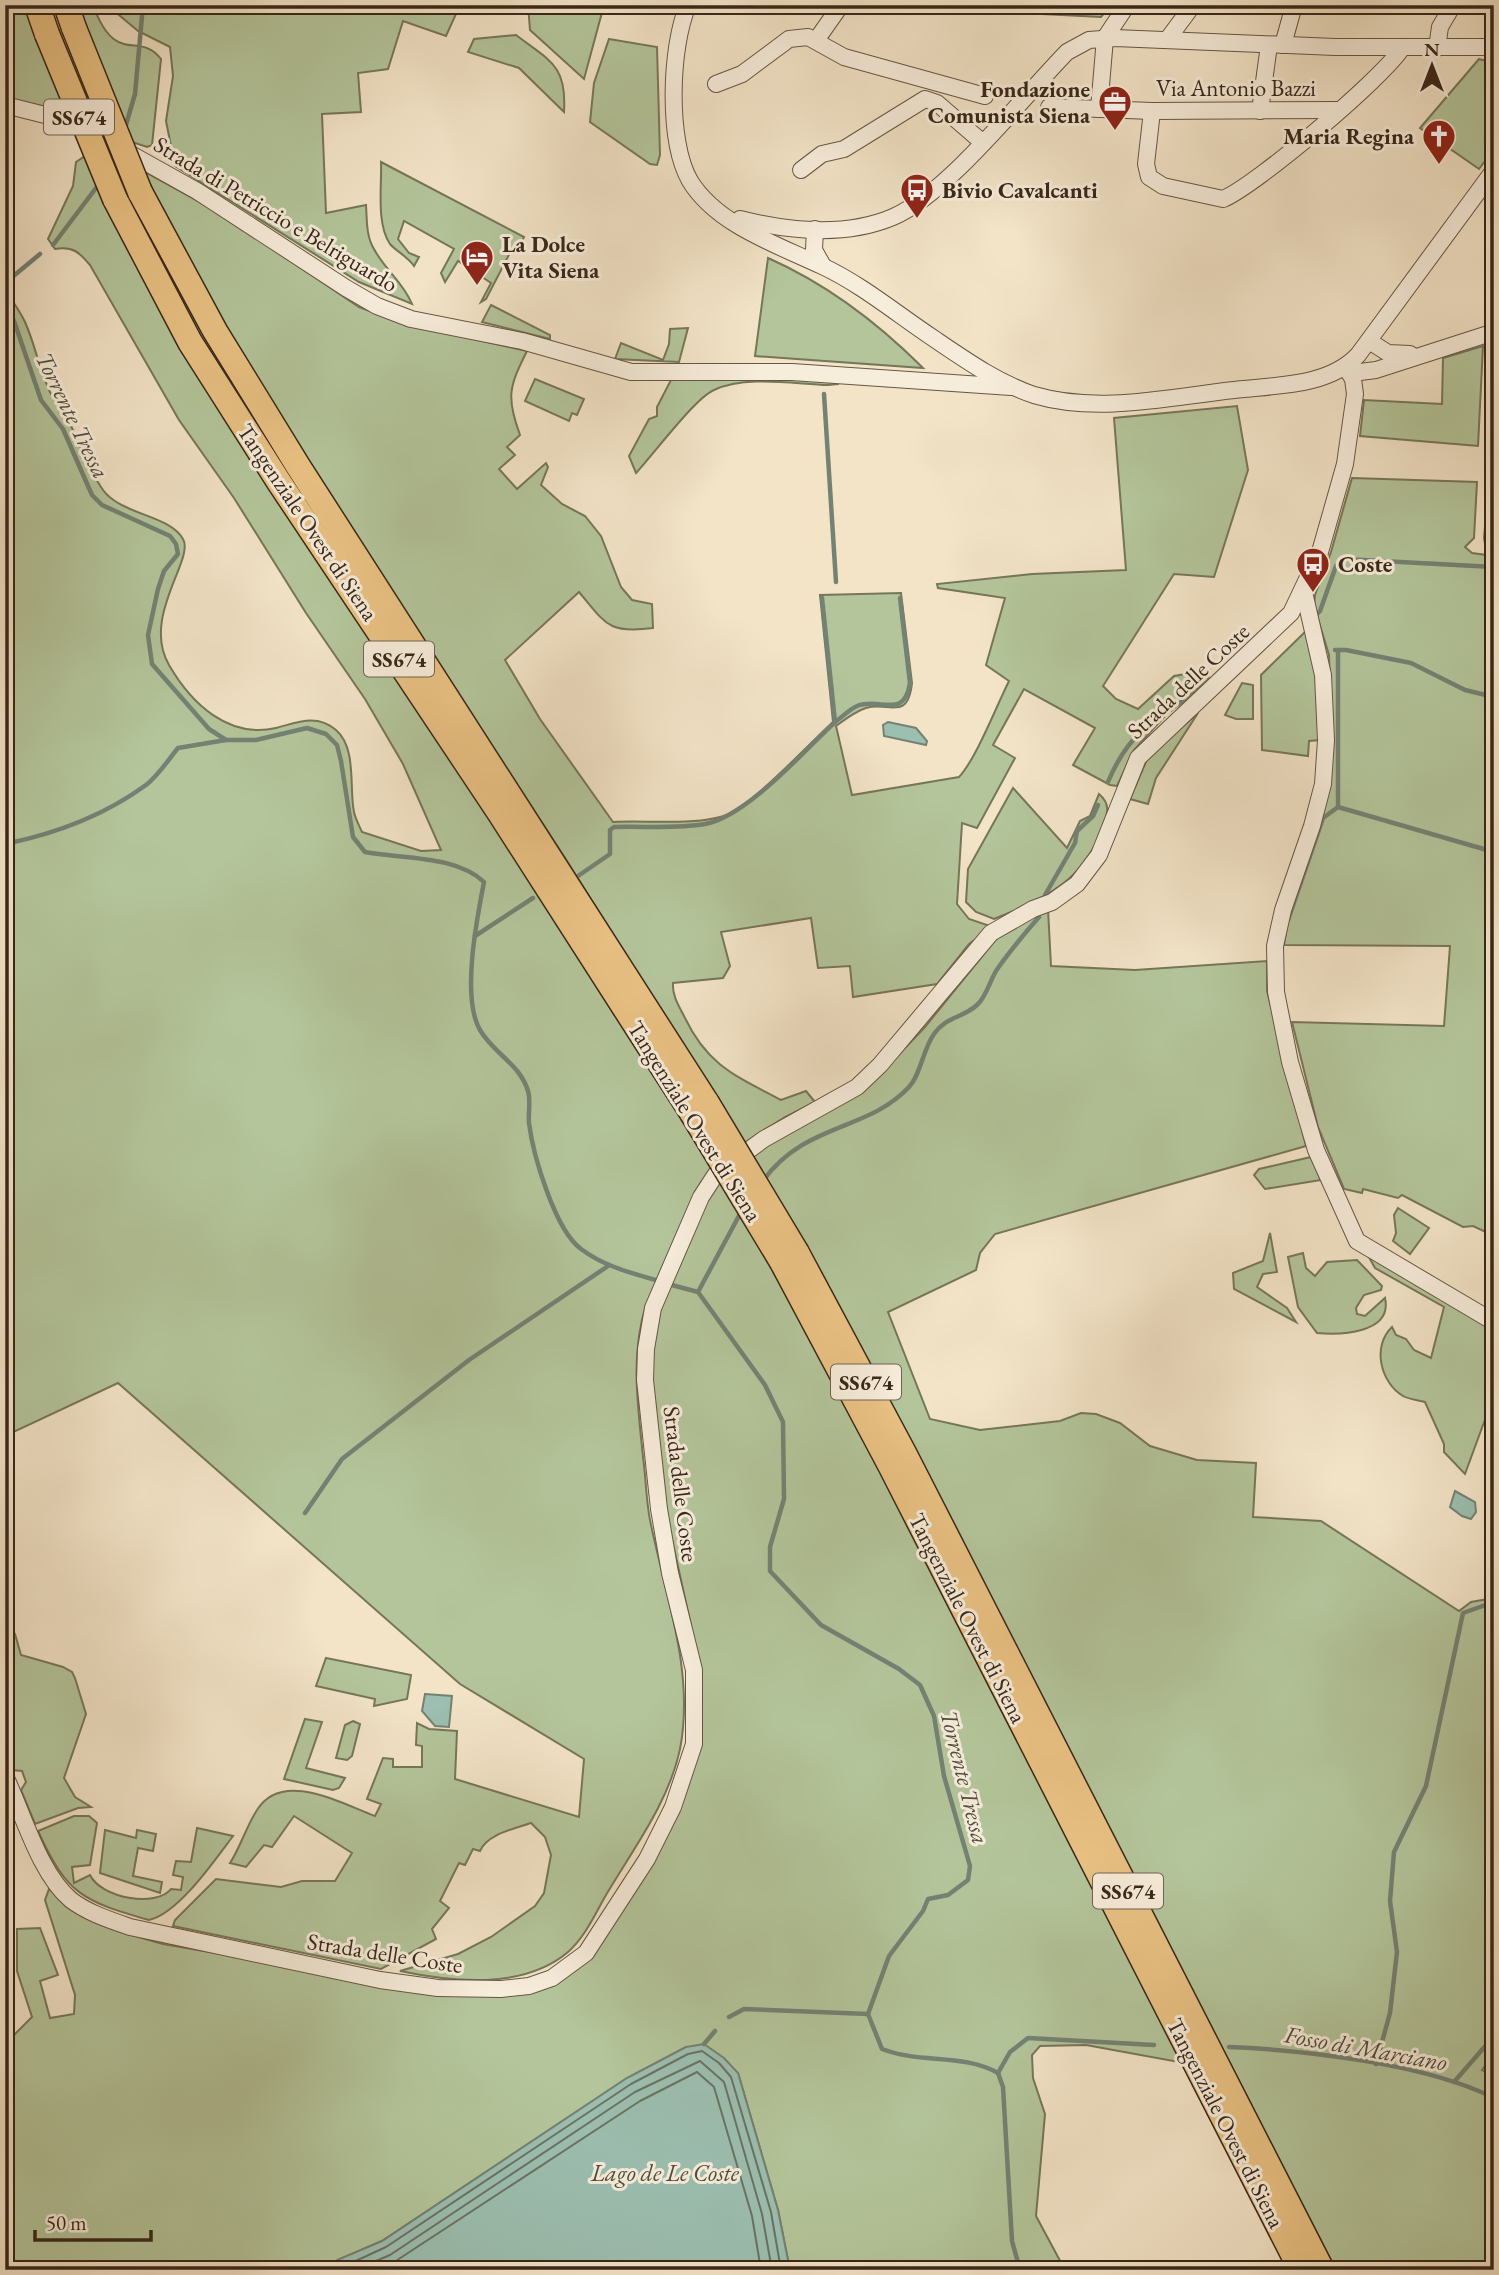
<svg xmlns="http://www.w3.org/2000/svg" width="1499" height="2275" viewBox="0 0 1499 2275" font-family="'EB Garamond',serif">
  <style>
    .green { fill: #b4c59b; stroke: #76765a; stroke-width: 2 }
    .water { fill: #9cbfb1; stroke: #748274; stroke-width: 2 }
    .lines { fill: none; stroke-linecap: round; stroke-linejoin: round }
    .shore { stroke: #6a7364; stroke-width: 2 }
    .stream { stroke: #748274; stroke-width: 4.5 }
    .minor-casing { stroke: #675644; stroke-width: 18 }
    .highway-casing { stroke: #382718; stroke-width: 27 }
    .minor { stroke: #f7eddb; stroke-width: 16 }
    .highway { stroke: #eac284; stroke-width: 24 }
    .highway-bridge-casing { stroke: #382718; stroke-width: 27; stroke-linecap: butt }
    .highway-bridge { stroke: #eac284; stroke-width: 24 }
    .labels { text-anchor: middle; dominant-baseline: central; stroke-width: 6; stroke-linejoin: round; paint-order: stroke }
    .shield { fill: #f7eddb; stroke: #716252; stroke-width: 2 }
    .shield-label { font-size: 21px; font-weight: bold; fill: #382718 }
    .street-label { font-size: 23px; fill: #382718; stroke: #f7eddb }
    .poi-label { font-size: 23px; font-weight: bold; fill: #382718; stroke: #f7eddb; text-anchor: start }
    .water-label { font-size: 24px; font-style: italic; fill: #514d3e; stroke: #f7eddb }
  </style>
  <rect width="100%" height="100%" fill="#f3e4c8"/>
  <filter id="stains"><feTurbulence type="fractalNoise" baseFrequency=".00286" numOctaves="4"/><feColorMatrix values="0 0 0 0 .2 0 0 0 0 .09 0 0 0 0 .02 0 0 0 .5 -.17"/></filter>
  <radialGradient id="worn" r=".72"><stop offset=".6" stop-color="#630" stop-opacity="0"/><stop offset="1" stop-color="#630" stop-opacity=".3"/></radialGradient>
  <g class="green">
    <path d="M5 5H29L65 111 5 99Z"/>
    <path d="M75 5H93C116 68 139 30 161 59L152 145 147 147 129 141Z"/>
    <path d="M107 5H460L446 36 403 21 388 69 358 73 361 112 322 114 326 213 366 205C367 220 366 236 374 249 385 270 403 282 412 304L359 282 175 166 166 121 173 76 170 47 138 31Z"/>
    <path d="M528 5H604L584 79 530 30Z"/>
    <path d="M925 5H1111L1101 17 941 9Z"/>
    <path d="M516 35C550 61 567 65 564 112L519 68 468 52 474 39Z"/>
    <path d="M609 39 657 47 660 155 657 165 650 164 590 122 594 83Z"/>
    <path d="M1479 59 1494 63V149L1479 169 1420 128Z"/>
    <path d="M85 156 411 691 715 1168 701 1182 646 1305C630 1355 638 1406 643 1457 646 1478 646 1500 650 1520 665 1595 695 1672 680 1749 669 1802 633 1849 606 1895 595 1914 585 1937 568 1952 523 1990 452 1982 400 1971L458 1954 491 1937 535 1906 544 1893 551 1855 545 1837 531 1823C514 1829 487 1834 480 1851L473 1849 465 1865 459 1863 440 1901 449 1908 432 1929 436 1939 381 1969 173 1926 175 1920 216 1879 281 1887 302 1881H335L352 1853 294 1816 272 1847 264 1845 246 1867 230 1863C241 1846 246 1827 257 1810 282 1769 342 1804 375 1816L381 1804 367 1799 383 1758 393 1759V1767H422V1746L416 1745 417 1723 429 1729 457 1731 455 1779 579 1817 584 1759 460 1684 118 1383 5 1436V290C12 300 20 311 25 322 35 344 39 369 50 392 56 404 66 415 72 428 82 449 89 470 103 490 121 515 170 515 183 539 195 559 141 617 169 665 191 703 228 739 276 728 296 723 316 713 336 730 357 748 349 788 354 812 355 818 359 825 362 832L421 851 441 850 403 764 365 699 306 613 234 498 179 420 90 265C79 252 73 246 55 249L48 239 73 186 76 162Z"/>
    <path d="M381 162 524 237 518 251 512 249 486 299 481 302 491 283 458 261 445 282 441 273 454 249 404 221 398 239 409 253 419 257 414 266C407 256 397 252 390 244 376 224 382 185 381 162Z"/>
    <path d="M140 169 218 212 359 307 402 323 527 351C509 387 506 397 520 435L507 447 515 455 499 469 517 489 546 463 548 467 541 485 562 504 585 516 601 536 621 587 632 600 652 604 653 628C608 634 606 624 579 592L505 660 540 719 613 822C646 820 696 826 727 815 751 806 810 743 833 722L820 595 901 593 912 683C908 722 888 701 866 708 856 711 844 720 836 726L852 795 959 777C976 759 996 707 1009 681L986 665 1005 598 938 588 937 584 1032 574 1126 570 1114 418 1237 406 1248 470 1214 577 1174 574 1103 686 1116 699 1138 709 1174 676 1210 670 1208 680 1166 715 1134 750 1117 786 1110 785 1073 765 1095 728 1024 689 993 745 1015 758 977 828 962 823 957 904 969 919 993 927 969 944 937 984 853 997 850 966 818 968 811 918 721 932 730 966 723 978 673 983C672 996 679 1006 685 1018 708 1066 736 1076 781 1100L806 1091 815 1102 785 1117 744 1143 567 861 258 385Z"/>
    <path d="M768 258C827 284 878 323 923 368L755 356Z"/>
    <path d="M491 305 550 335V339L482 322Z"/>
    <path d="M688 328 679 362 615 359 621 343 663 360 669 344 670 329Z"/>
    <path d="M1483 346 1478 446 1360 436 1364 400 1442 404 1443 358Z"/>
    <path d="M700 378 842 379 838 384 828 385C794 384 746 375 714 390 695 398 653 455 636 473L629 456 649 419 657 416V407L671 380Z"/>
    <path d="M535 379 584 399 577 415 572 413 569 421 525 401Z"/>
    <path d="M1352 478 1477 482 1474 538 1465 547 1472 553 1487 555 1484 538 1486 514H1494V1236L1473 1226 1463 1227 1402 1195 1398 1198 1363 1189 1362 1193 1344 1189 1318 1127 1292 1022 1444 1026 1450 946 1284 945 1289 912 1332 743 1329 655 1314 606 1315 595 1331 552Z"/>
    <path d="M1307 630 1318 677 1320 740 1309 741 1308 756 1262 750 1261 675Z"/>
    <path d="M1242 683 1253 685V719H1236L1225 715Z"/>
    <path d="M1198 713 1156 778 1148 804 1130 799 1148 757Z"/>
    <path d="M1013 788 1067 848 1080 821 1090 816 1099 794C1112 805 1107 815 1102 828 1083 883 1044 898 994 919L976 912 966 902 968 869Z"/>
    <path d="M1048 909 1051 966 1135 970 1267 961V991L1306 1146 995 1234 980 1253 976 1270 888 1312 930 1419 980 1430 1060 1421 1081 1413 1096 1414 1120 1423 1150 1446 1197 1460 1256 1463 1253 1517 1321 1521 1459 1611 1471 1602 1494 1598V2055L1482 2070 1494 2077V2270H1336L1160 1927 752 1156 783 1135 862 1093 925 1027 997 938Z"/>
    <path d="M1311 1157 1321 1180 1265 1189 1254 1175 1259 1169Z"/>
    <path d="M721 1178 882 1467 1184 2063 1086 2045 1040 2046 1032 2055 1033 2078 1045 2114 1036 2216 1065 2270H786L789 2265 778 2210 738 2073 686 2047 627 2078 382 2241 338 2260 325 2270H5V2044L32 2017 17 1971V1929L40 1928 58 1975 40 1981 50 2018 74 2014 75 1995 45 1900 49 1889C81 1918 122 1933 163 1944L464 1996 579 1966 695 1759 691 1625 666 1512 650 1380 655 1323 706 1201Z"/>
    <path d="M1398 1208 1429 1228 1410 1254 1393 1241 1396 1233 1394 1215Z"/>
    <path d="M1270 1233 1277 1272 1263 1274 1257 1287 1287 1308 1296 1322 1234 1289 1233 1273 1263 1261Z"/>
    <path d="M1365 1250 1494 1326V1395L1465 1474 1444 1452V1444L1425 1402C1418 1400 1408 1399 1403 1396 1380 1382 1372 1346 1392 1327L1396 1335 1406 1339 1414 1350 1431 1358 1444 1307 1375 1268Z"/>
    <path d="M1303 1253 1306 1268 1315 1276 1327 1262 1357 1260 1382 1286 1381 1290 1364 1295 1356 1308 1357 1314 1365 1316 1385 1298C1393 1334 1339 1335 1317 1333L1298 1307 1288 1257Z"/>
    <path d="M5 1622 15 1634 21 1655 63 1667 72 1672 75 1678 86 1714 64 1778 75 1797 91 1807 78 1808 35 1824 21 1790 26 1782 22 1771 12 1770 5 1756Z"/>
    <path d="M326 1658 411 1675 407 1699 374 1706 375 1699 316 1686Z"/>
    <path d="M305 1719 322 1722 306 1768 345 1778 339 1788 333 1790 284 1779Z"/>
    <path d="M353 1721 360 1724 352 1756 347 1760 336 1758 345 1725Z"/>
    <path d="M74 1816H89L97 1823 90 1865 72 1867 74 1883 90 1875C101 1898 156 1908 171 1889L181 1890 183 1877 173 1875 176 1861 191 1862 197 1828 233 1836C215 1860 178 1914 149 1920 83 1901 67 1895 38 1831Z"/>
    <path d="M105 1830 136 1838 137 1830 156 1834 153 1851 138 1848 133 1876 162 1882 160 1893 100 1873Z"/>
  </g>
  <g class="water">
    <path d="M888 722 916 728 927 741 926 745 884 736 883 725Z"/>
    <path d="M1455 1491 1475 1502 1476 1512 1471 1519 1462 1516 1450 1507Z"/>
    <path d="M425 1694 452 1696 449 1727 435 1726 422 1711Z"/>
    <path d="M704 2044 724 2058 738 2073 778 2210 789 2265 786 2270H325L337 2260 382 2241 627 2078 686 2047Z"/>
  </g>
  <g class="lines">
    <g class="shore">
      <path d="M336 2270 386 2247 631 2084 688 2054 702 2051 719 2063 731 2077 771 2212 781 2270"/>
      <path d="M355 2270 390 2255 635 2092 700 2061 724 2082 762 2214 772 2270"/>
      <path d="M382 2270 640 2101 697 2072 714 2087 752 2216 761 2270"/>
    </g>
    <g class="stream">
      <path d="M125 128 135 94 143 5"/>
      <path d="M53 245 99 184"/>
      <path d="M5 283 40 254"/>
      <path d="M5 304 14 321 41 400 63 429 92 495 102 505 170 536 176 544 178 554 164 571 158 589 148 635 152 664 209 729 226 740H256L307 728 326 734 337 745 341 761 353 837 365 852C402 859 456 855 484 882 477 918 461 998 480 1030 494 1054 520 1064 528 1091 531 1101 528 1112 529 1123 533 1155 555 1230 581 1249 605 1267 632 1273 659 1281"/>
      <path d="M824 394 836 582"/>
      <path d="M1316 615 1320 611 1336 566 1344 559 1494 567"/>
      <path d="M1335 650H1346L1411 663 1465 690 1494 697"/>
      <path d="M1338 650V807L1494 852"/>
      <path d="M835 722C842 717 850 709 857 706 880 697 904 720 910 683L900 598"/>
      <path d="M1108 782C1127 736 1151 720 1193 695"/>
      <path d="M5 844C54 834 105 815 146 785 158 776 168 760 178 748L226 740"/>
      <path d="M578 876 610 854V830L614 827C644 826 676 829 705 824 746 817 804 751 835 722L822 598"/>
      <path d="M1045 895 1075 843 1077 831 1093 816 1098 805"/>
      <path d="M1288 920 1323 818 1338 807"/>
      <path d="M475 936 533 898"/>
      <path d="M762 1182C805 1122 867 1132 909 1087 921 1074 923 1049 934 1034 945 1017 963 1018 977 1005 987 996 990 979 998 968 1010 951 1025 933 1039 917"/>
      <path d="M668 1284 698 1292 765 1385 783 1422 784 1499 770 1547V1571L821 1625 899 1669 920 1685 934 1716 944 1776 970 1866 968 1880 948 1895 928 1899 923 1911 889 1956 868 2014 882 2049C921 2064 962 2053 998 2073L1003 2087 1012 2241 1020 2270"/>
      <path d="M698 1292 741 1212"/>
      <path d="M305 1513 342 1459 469 1360 608 1266"/>
      <path d="M729 2017 744 2009 868 2014"/>
      <path d="M704 2044 715 2031"/>
      <path d="M1229 2047C1304 2050 1427 2064 1494 2098"/>
      <path d="M1376 2064 1390 2013 1397 1952 1390 1901 1394 1852 1426 1786 1463 1613 1494 1602"/>
      <path d="M998 2073 1010 2052 1028 2038 1154 2045"/>
      <path d="M1454 2082 1494 2036"/>
    </g>
    <defs>
      <g id="minor">
        <path d="M688 5C670 47 667 141 690 181 717 225 778 245 822 266 861 284 897 314 933 338 964 359 998 383 1034 395 1098 414 1170 397 1234 390 1275 385 1328 387 1358 355L1494 170"/>
        <path d="M817 39 841 5"/>
        <path d="M1167 40 1193 5"/>
        <path d="M1283 45 1294 5"/>
        <path d="M1437 48 1440 27 1453 5"/>
        <path d="M716 84 742 74 789 39 808 37 844 57 985 96"/>
        <path d="M5 105 61 119 104 139 197 191 346 288 377 306 411 319 522 341 631 372H792L1011 387"/>
        <path d="M1049 107 1152 111 1339 110"/>
        <path d="M1099 109 1105 38 1127 5"/>
        <path d="M1152 111 1146 164 1149 177 1163 186 1223 199C1255 186 1383 78 1402 48"/>
        <path d="M1260 111 1269 45"/>
        <path d="M801 170 822 154 844 149 925 99 937 103 982 142"/>
        <path d="M740 219C788 231 846 237 893 217 948 193 1022 98 1067 52L1089 40 1115 38 1335 47H1494"/>
        <path d="M815 229 814 250 823 266"/>
        <path d="M1369 341 1388 353 1410 354"/>
        <path d="M1346 368 1360 372 1376 370 1494 332"/>
        <path d="M1304 592 1323 675 1326 740 1323 784 1312 826 1283 910 1275 946 1276 992 1290 1062 1316 1150 1357 1241 1494 1322"/>
        <path d="M5 1776C23 1813 39 1873 71 1900 88 1913 110 1920 130 1927L380 1980 438 1988 501 1989 529 1986 552 1978 586 1953 647 1859 673 1807 694 1744V1670L670 1573 659 1509 645 1380 646 1349 653 1308 701 1197 716 1174 764 1139 857 1087 880 1065 991 933 1033 909 1052 902 1077 884 1099 855 1138 758 1291 613 1320 552 1345 464 1355 394 1353 379 1346 368"/>
      </g>
      <g id="highway">
        <path d="M37 5 47 34"/>
        <path d="M66 5 74 28"/>
        <path d="M140 192 215 331 298 466 707 1103"/>
        <path d="M115 199 190 342 279 482 499 812 692 1113"/>
        <path d="M797 1253 904 1453 1322 2270"/>
        <path d="M782 1262 890 1465 1301 2270"/>
      </g>
    </defs>
    <use href="#minor" class="minor-casing"/>
    <use href="#highway" class="highway-casing"/>
    <use href="#minor" class="minor"/>
    <use href="#highway" class="highway"/>
    <defs>
      <g id="highway-bridge">
        <path d="M74 28 140 192"/>
        <path d="M47 34 115 199"/>
        <path d="M707 1103 797 1253"/>
        <path d="M692 1113 782 1262"/>
      </g>
    </defs>
    <use href="#highway-bridge" class="highway-bridge-casing"/>
    <use href="#highway-bridge" class="highway-bridge"/>
  </g>
  <defs>
    <symbol id="office-pin" viewBox="-11 -11 22 30"><path d="M0 17L-7.5 6A9.5 9.5 0 1 1 7.5 6Z" fill="#8f2418" stroke="#f7eddb"/><path d="M-6-3h4V-5.5h4V-3h4V5H-6ZM-1-4.5V-3h2v-1.5ZM-6 0V1H6V0Z" fill="#fff"/></symbol>
    <symbol id="church-pin" viewBox="-11 -11 22 30"><path d="M0 17L-7.5 6A9.5 9.5 0 1 1 7.5 6Z" fill="#8f2418" stroke="#f7eddb"/><path d="M-1.2-6h2.4v3.5h3.3v2.4h-3.3V6h-2.4V-.1h-3.3v-2.4h3.3Z" fill="#fff"/></symbol>
    <symbol id="bus-pin" viewBox="-11 -11 22 30"><path d="M0 17L-7.5 6A9.5 9.5 0 1 1 7.5 6Z" fill="#8f2418" stroke="#f7eddb"/><path d="M-5-6H5V4H4V6H2V4H-2V6H-4V4H-5ZM-3.5-4V0h7V-4ZM-3.5 1.2v1.5H-2V1.2ZM2 1.2v1.5H3.5V1.2Z" fill="#fff"/></symbol>
    <symbol id="hotel-pin" viewBox="-11 -11 22 30"><path d="M0 17L-7.5 6A9.5 9.5 0 1 1 7.5 6Z" fill="#8f2418" stroke="#f7eddb"/><path d="M-6-4.5h1.5V1H6V5H4.5V3h-9V5H-6ZM-4 0a1.8 1.8 0 1 1 3.6 0ZM.5 0V-2.5h3Q6-2.5 6 0Z" fill="#fff"/></symbol>
  </defs>
  <g fill-rule="evenodd">
    <use href="#office-pin" x="1096" y="83" width="38" height="52"/>
    <use href="#church-pin" x="1420" y="117" width="38" height="52"/>
    <use href="#bus-pin" x="898" y="171" width="38" height="52"/>
    <use href="#hotel-pin" x="458" y="238" width="38" height="52"/>
    <use href="#bus-pin" x="1294" y="545" width="38" height="52"/>
  </g>
  <g class="labels">
    <g class="shield">
      <rect x="44" y="99.5" width="70" height="35" rx="5"/>
      <rect x="364" y="641.5" width="70" height="35" rx="5"/>
      <rect x="831" y="1364.5" width="70" height="35" rx="5"/>
      <rect x="1093" y="1873.5" width="70" height="35" rx="5"/>
    </g>
    <g class="shield-label">
      <text x="79" y="117">SS674</text>
      <text x="399" y="659">SS674</text>
      <text x="866" y="1382">SS674</text>
      <text x="1128" y="1891">SS674</text>
    </g>
    <g class="street-label">
      <text x="1236" y="88">Via Antonio Bazzi</text>
      <text transform="translate(276 214) rotate(31)">Strada di Petriccio e Belriguardo</text>
      <text transform="translate(308 522) rotate(56)">Tangenziale Ovest di Siena</text>
      <text transform="translate(1188 681) rotate(-43)">Strada delle Coste</text>
      <text transform="translate(695 1121) rotate(58)">Tangenziale Ovest di Siena</text>
      <text transform="translate(681 1484) rotate(83)">Strada delle Coste</text>
      <text transform="translate(968 1618) rotate(63)">Tangenziale Ovest di Siena</text>
      <text transform="translate(385 1953) rotate(9)">Strada delle Coste</text>
      <text transform="translate(1226 2123) rotate(63)">Tangenziale Ovest di Siena</text>
    </g>
    <g class="poi-label">
      <text x="1090" y="89" text-anchor="end">Fondazione<tspan x="1090" dy="26">Comunista Siena</tspan></text>
      <text x="1414" y="136" text-anchor="end">Maria Regina</text>
      <text x="942" y="190">Bivio Cavalcanti</text>
      <text x="502" y="244">La Dolce<tspan x="502" dy="26">Vita Siena</tspan></text>
      <text x="1338" y="564">Coste</text>
    </g>
    <g class="water-label">
      <text transform="translate(73 415) rotate(64)">Torrente Tressa</text>
      <text transform="translate(965 1777) rotate(76)">Torrente Tressa</text>
      <text transform="translate(1366 2048) rotate(10)">Fosso di Marciano</text>
      <text x="665" y="2172">Lago de Le Coste</text>
    </g>
  </g>
  <rect width="1499" height="2275" fill="none" stroke="#f3e4c8" stroke-width="28"/>
  <rect x="7" y="7" width="1485" height="2261" fill="none" stroke="#382718" stroke-width="3.5"/>
  <rect x="14" y="14" width="1471" height="2247" fill="none" stroke="#382718" stroke-width="2"/>
  <g transform="translate(1432 66)" stroke="#f7eddb" stroke-width="5" paint-order="stroke">
  <path d="M0-5L12 26L0 18L-12 26Z" fill="#382718"/>
  <text y="-10" font-size="19" font-weight="bold" text-anchor="middle" fill="#382718">N</text>
  </g>
  <path d="M35 2230v10h116v-10" fill="none" stroke="#382718" stroke-width="3.5"/>
  <text x="46" y="2230" font-size="21" fill="#382718" stroke="#f7eddb" stroke-width="5" paint-order="stroke">50 m</text>
  <rect width="100%" height="100%" filter="url(#stains)"/>
  <rect width="100%" height="100%" fill="url(#worn)"/>
</svg>
